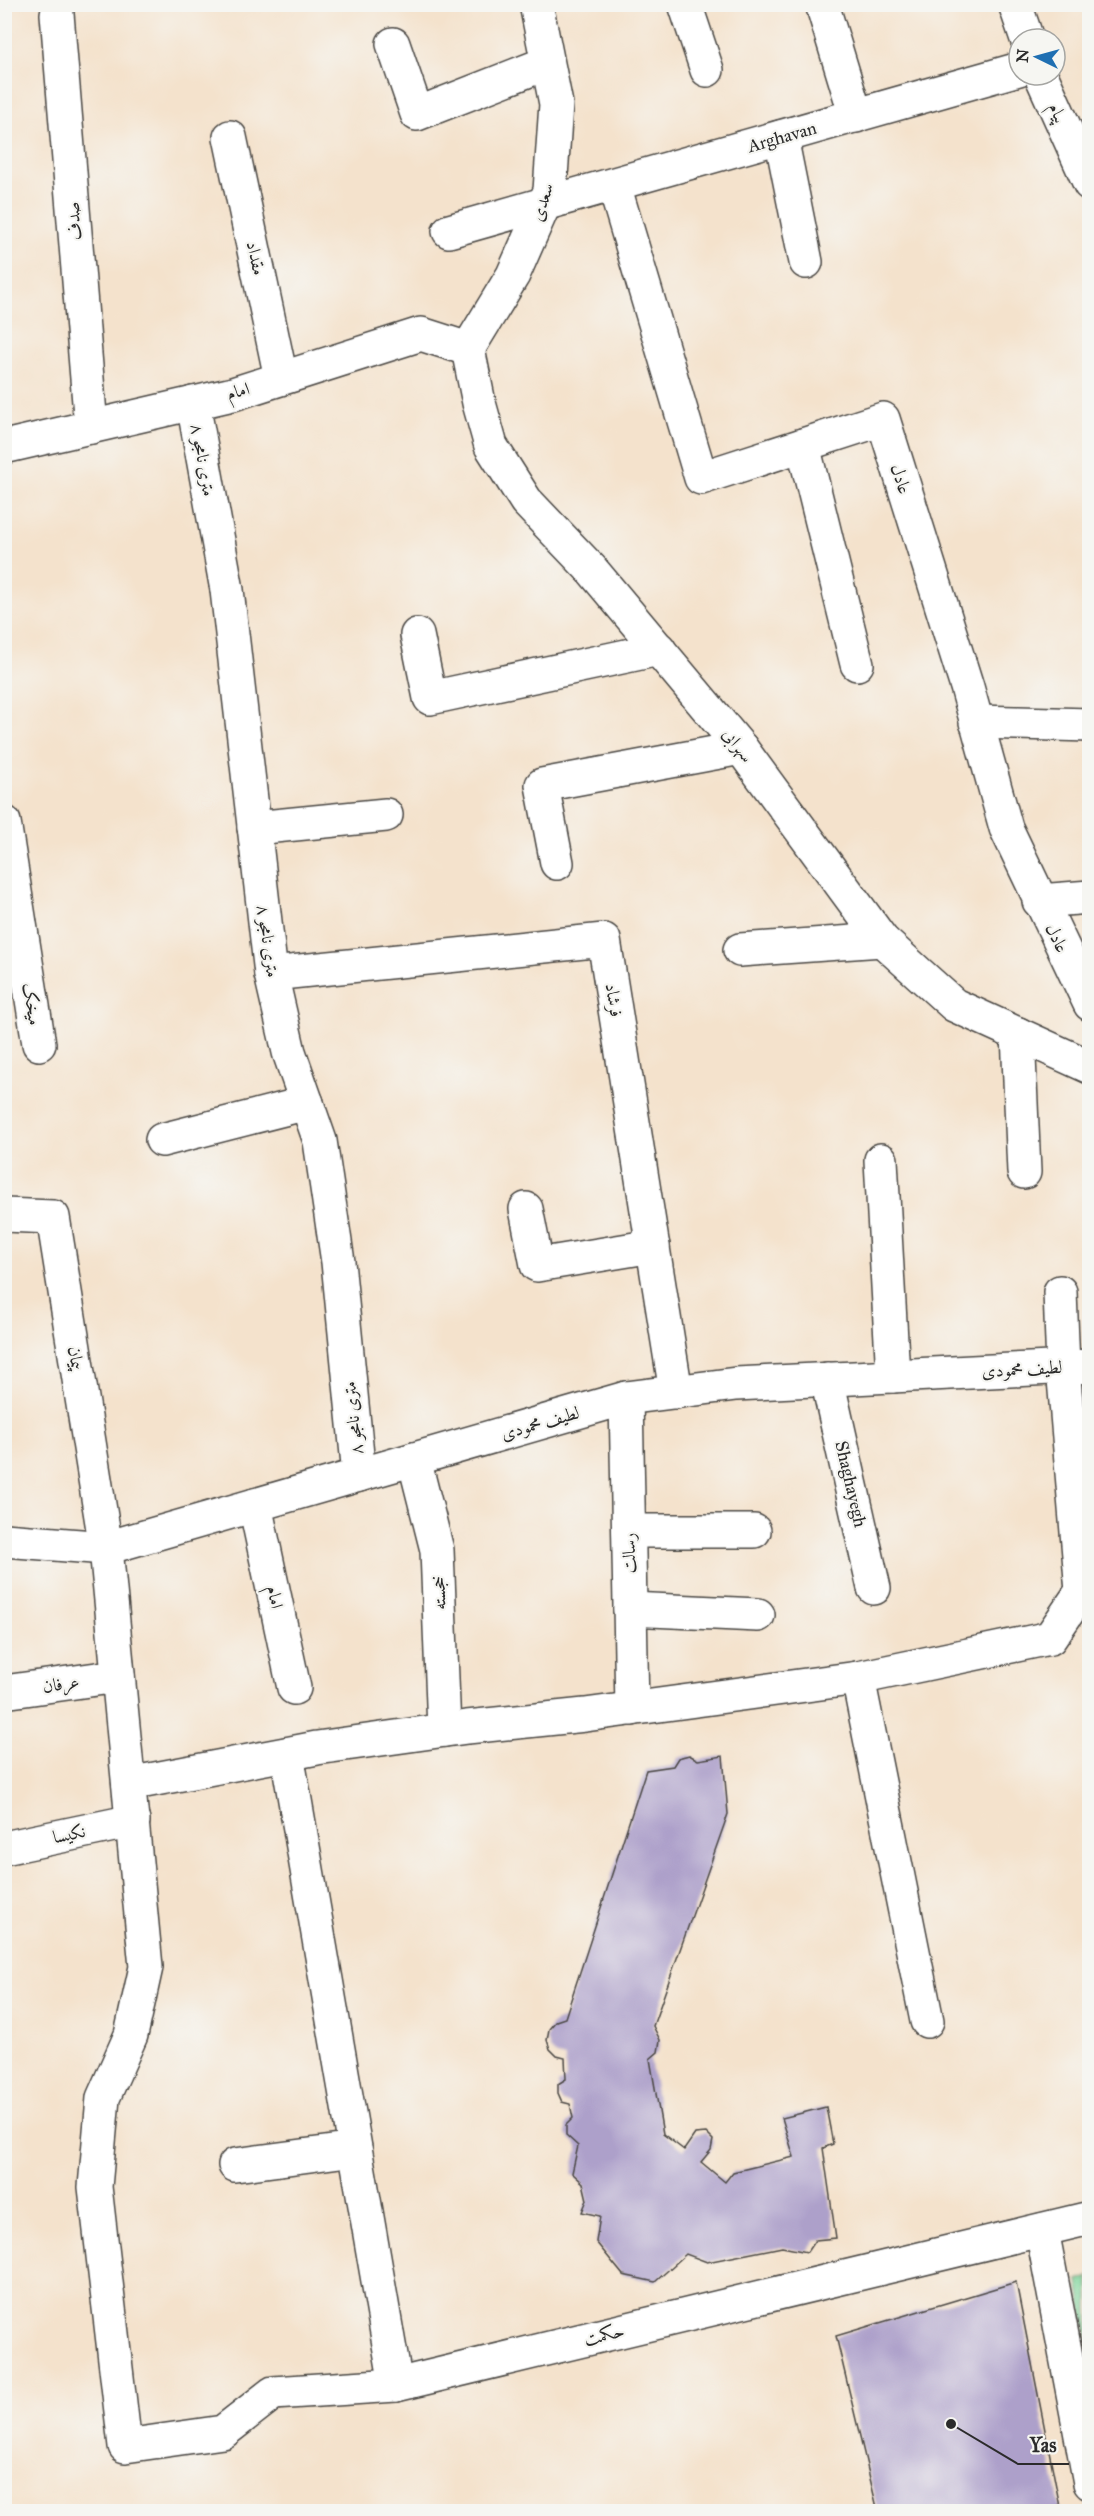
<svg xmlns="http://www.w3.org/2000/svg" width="1094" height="2516" viewBox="0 0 1094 2516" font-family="'IM FELL Great Primer',Amiri,serif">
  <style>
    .green { fill: #7dd499; stroke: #548062; stroke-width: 1.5 }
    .building { fill: #ada0ca }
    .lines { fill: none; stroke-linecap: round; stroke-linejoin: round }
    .minor-casing { stroke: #494643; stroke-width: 36 }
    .minor { stroke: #fff; stroke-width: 33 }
    .labels { text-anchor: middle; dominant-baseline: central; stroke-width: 4.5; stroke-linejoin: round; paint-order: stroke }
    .street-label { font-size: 18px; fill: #2b2b2b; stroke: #f6f6f2 }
    .leader { fill: none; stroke: #2b2b2b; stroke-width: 2 }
    .callout-dot { fill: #2b2b2b; stroke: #f6f6f2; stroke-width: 2 }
    .callout-label { font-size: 20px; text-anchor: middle; font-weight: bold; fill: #2b2b2b; stroke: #f6f6f2; stroke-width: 4.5; stroke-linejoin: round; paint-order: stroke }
  </style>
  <rect width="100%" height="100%" fill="#f6f6f2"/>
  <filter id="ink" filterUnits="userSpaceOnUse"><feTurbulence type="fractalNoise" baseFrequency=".0167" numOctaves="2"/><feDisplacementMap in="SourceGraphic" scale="12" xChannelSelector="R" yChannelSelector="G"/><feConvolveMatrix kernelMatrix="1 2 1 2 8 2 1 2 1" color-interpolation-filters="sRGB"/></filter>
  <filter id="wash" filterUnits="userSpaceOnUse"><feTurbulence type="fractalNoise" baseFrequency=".008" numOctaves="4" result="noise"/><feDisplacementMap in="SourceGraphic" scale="24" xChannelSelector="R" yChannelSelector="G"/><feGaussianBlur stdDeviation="1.35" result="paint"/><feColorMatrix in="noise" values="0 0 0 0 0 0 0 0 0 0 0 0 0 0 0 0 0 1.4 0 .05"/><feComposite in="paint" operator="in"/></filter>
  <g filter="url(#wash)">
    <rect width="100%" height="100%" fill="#f4e2cc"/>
    <path class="green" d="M1089 2277V2349L1078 2281Z"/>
    <g id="blocks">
      <g class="building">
        <path d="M689 1755 698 1760 723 1756 728 1814 653 2026 660 2040 658 2052 650 2059 663 2134 684 2150 695 2134 706 2133 713 2140 711 2150 701 2162 725 2182 733 2172 794 2157 782 2118 826 2107 833 2144 823 2148 836 2238 815 2240 807 2252 782 2247 707 2262 686 2254 655 2282 623 2275 596 2242 600 2216 582 2212 587 2200 583 2183 572 2173 578 2146 566 2135V2125L573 2118 570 2104 562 2102 558 2093V2084L566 2079 565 2058 557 2056 550 2049 547 2040 549 2029 556 2021 565 2018 646 1770 673 1766 678 1758Z"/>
        <path d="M1016 2282 1061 2512H878L836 2336Z"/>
      </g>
    </g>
  </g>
  <g filter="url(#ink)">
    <use href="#blocks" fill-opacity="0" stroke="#494643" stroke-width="1.5"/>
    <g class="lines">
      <defs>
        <g id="minor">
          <path d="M685 4 707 70"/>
          <path d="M822 4 856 116"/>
          <path d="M1015 4 1027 39"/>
          <path d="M57 14 91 427"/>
          <path d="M393 44 417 114 547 63"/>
          <path d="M1041 75 1090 184"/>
          <path d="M230 137 281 378"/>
          <path d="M781 137 806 262"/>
          <path d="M614 185 701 478 883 419 967 687 1006 828 1090 1004"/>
          <path d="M449 231 1019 69"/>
          <path d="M468 349 479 403 491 446 526 501 592 570 741 748 882 940 954 1005 1090 1067"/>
          <path d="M468 349 513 275 550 191 556 104 536 4"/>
          <path d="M193 403 227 590 271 974 289 1052 320 1141 338 1262 359 1475"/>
          <path d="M803 445 857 664"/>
          <path d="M4 447 233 394 421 334 468 349"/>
          <path d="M417 635 430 698 659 649"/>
          <path d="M976 722 1090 725"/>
          <path d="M4 822 39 1044"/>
          <path d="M254 828 386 815"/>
          <path d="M557 863 542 785 741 748"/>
          <path d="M1039 901 1090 897"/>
          <path d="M740 950 882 940"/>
          <path d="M271 974 604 940 676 1392"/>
          <path d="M1018 1034 1024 1172"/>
          <path d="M162 1140 307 1103"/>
          <path d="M881 1160 893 1376"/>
          <path d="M526 1209 537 1265 653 1246"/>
          <path d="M4 1215 53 1217 106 1548 146 1967 131 2035 103 2098 95 2187 125 2446 223 2432 273 2393 396 2385 1090 2218"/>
          <path d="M827 1379 874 1588"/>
          <path d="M626 1398 632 1709"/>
          <path d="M414 1459 437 1550 444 1730"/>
          <path d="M255 1505 294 1688"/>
          <path d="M629 1531H754"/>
          <path d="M4 1540 106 1548 626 1398 736 1384 1090 1366"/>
          <path d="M630 1609 758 1615"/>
          <path d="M858 1678 927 2021"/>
          <path d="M4 1692 118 1676"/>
          <path d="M287 1754 396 2385"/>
          <path d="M129 1784 317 1748 467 1727 585 1715 858 1678 1050 1638 1082 1591 1063 1367 1060 1292"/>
          <path d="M4 1848 133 1821"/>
          <path d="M235 2165 355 2149"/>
          <path d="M1042 2230 1090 2483"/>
        </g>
      </defs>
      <use href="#minor" class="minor-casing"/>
      <use href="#minor" class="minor"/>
    </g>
  </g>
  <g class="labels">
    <g class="street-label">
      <text transform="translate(1058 113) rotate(66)">پیام</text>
      <text transform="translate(782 137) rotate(-16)">Arghavan</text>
      <text transform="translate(542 202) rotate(-72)">سعدی</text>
      <text transform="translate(74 221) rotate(-95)">صدف</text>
      <text transform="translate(256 258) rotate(78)">مقداد</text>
      <text transform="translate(238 391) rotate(-16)">امام</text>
      <text transform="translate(203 460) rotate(80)">۸ متری نامجو</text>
      <text transform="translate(901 479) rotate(73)">عادل</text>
      <text transform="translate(738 745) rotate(52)">سهرابی</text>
      <text transform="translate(1057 938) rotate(65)">عادل</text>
      <text transform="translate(268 941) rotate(82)">۸ متری نامجو</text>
      <text transform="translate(614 1000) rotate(81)">فرشاد</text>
      <text transform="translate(32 1004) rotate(81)">میخک</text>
      <text transform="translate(76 1358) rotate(81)">پیمان</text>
      <text transform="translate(1022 1369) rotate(-3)">لطیف محمودی</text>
      <text transform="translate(353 1418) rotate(-96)">۸ متری نامجو</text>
      <text transform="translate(540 1423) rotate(-16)">لطیف محمودی</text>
      <text transform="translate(851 1484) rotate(77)">Shaghayegh</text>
      <text transform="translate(629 1553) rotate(-91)">رسالت</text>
      <text transform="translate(439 1593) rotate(-92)">خجسته</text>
      <text transform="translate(275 1597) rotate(78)">امام</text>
      <text transform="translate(61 1684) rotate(-8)">عرفان</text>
      <text transform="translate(69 1834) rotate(-12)">نکیسا</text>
      <text transform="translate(604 2335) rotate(-14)">حکمت</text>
    </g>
  </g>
  <path class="leader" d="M951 2424L1018 2464H1069"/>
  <circle class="callout-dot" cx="951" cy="2424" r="6"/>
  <g class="callout-label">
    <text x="1043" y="2452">Yas</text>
  </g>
  <rect width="1094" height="2516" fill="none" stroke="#f6f6f2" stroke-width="24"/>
  <g transform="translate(1037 57) rotate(275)"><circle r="28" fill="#f6f6f2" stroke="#a5a5a2" stroke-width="1.5"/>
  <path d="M0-4.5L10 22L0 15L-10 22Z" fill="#1f6fb2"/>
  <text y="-9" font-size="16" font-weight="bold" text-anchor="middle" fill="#2b2b2b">N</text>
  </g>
</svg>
